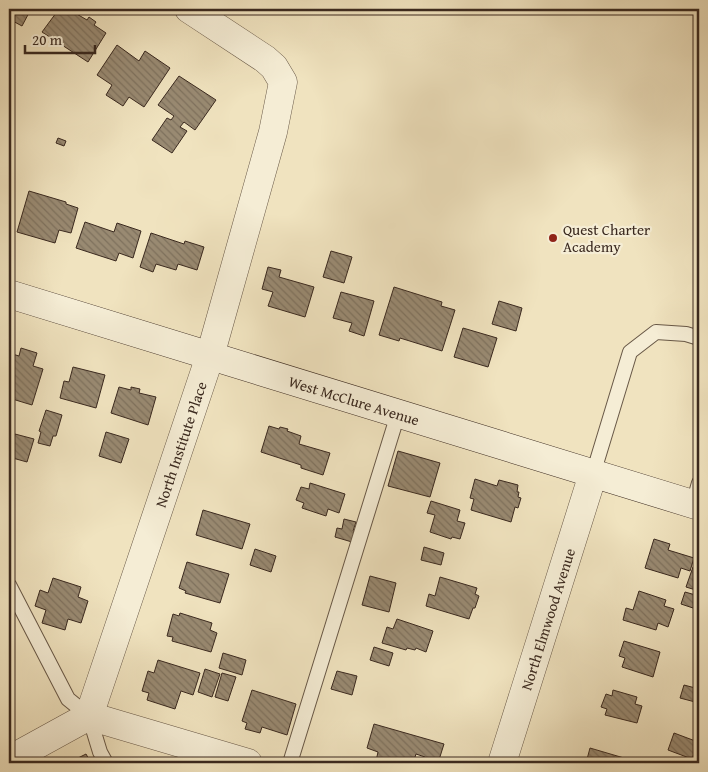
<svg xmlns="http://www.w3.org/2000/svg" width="708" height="772" viewBox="0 0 708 772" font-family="'Gentium Book Plus',serif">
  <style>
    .building { fill: url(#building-back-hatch); stroke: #3a291f }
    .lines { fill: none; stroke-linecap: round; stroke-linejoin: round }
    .lane-casing { stroke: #685847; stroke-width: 16 }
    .street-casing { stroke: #685847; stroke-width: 29 }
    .secondary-casing { stroke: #3a291f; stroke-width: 29 }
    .lane { stroke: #f5edd5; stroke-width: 14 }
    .street { stroke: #f5edd5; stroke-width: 28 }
    .secondary { stroke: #f5edd5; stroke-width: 28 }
    .poi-dot { fill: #8f2418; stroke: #f5edd5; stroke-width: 2 }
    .labels { text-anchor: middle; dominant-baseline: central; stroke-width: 4.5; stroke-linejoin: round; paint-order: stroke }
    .poi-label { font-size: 15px; fill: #3a291f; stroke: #f5edd5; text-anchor: start }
    .street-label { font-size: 15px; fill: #3a291f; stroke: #f5edd5 }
  </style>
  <defs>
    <pattern id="building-back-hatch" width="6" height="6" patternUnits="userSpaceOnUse" patternTransform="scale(1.25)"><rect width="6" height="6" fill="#998a72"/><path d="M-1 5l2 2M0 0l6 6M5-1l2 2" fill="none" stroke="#7e715d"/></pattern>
  </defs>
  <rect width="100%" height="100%" fill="#f0e3bf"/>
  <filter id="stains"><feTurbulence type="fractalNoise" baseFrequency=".004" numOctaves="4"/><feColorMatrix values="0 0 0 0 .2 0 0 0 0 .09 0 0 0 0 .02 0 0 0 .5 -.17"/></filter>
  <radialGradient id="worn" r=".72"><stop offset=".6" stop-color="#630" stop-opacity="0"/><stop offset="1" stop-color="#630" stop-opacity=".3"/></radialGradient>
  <g class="building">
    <path d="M9 9H31L22 26 9 19Z"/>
    <path d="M59 9H75L77 10 75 13 87 20 89 17 96 22 94 25 106 33 88 62 42 32Z"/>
    <path d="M117 45 139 61 145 51 170 68 144 107 129 97 123 106 106 95 112 85 97 75Z"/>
    <path d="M179 76 216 100 195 130 184 122 180 127 187 131 172 153 152 140 167 118 171 120 174 116 158 105Z"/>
    <path d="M58 138 66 141 64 146 56 143Z"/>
    <path d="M29 191 66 202V204L78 208 71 233 59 230 55 243 17 232Z"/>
    <path d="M85 222 114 232 117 223 141 231 133 258 119 253 116 261 76 248Z"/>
    <path d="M151 233 184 244 185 241 204 247 197 270 178 264 176 270 156 264 153 272 140 267Z"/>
    <path d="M331 251 352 257 344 283 323 277Z"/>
    <path d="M268 267 281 270 279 277 314 287 305 317 268 306 273 292 262 289Z"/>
    <path d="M394 287 442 302 441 306 455 310 442 351 400 338 399 341 379 335Z"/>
    <path d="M341 292 374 301 364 336 349 331 352 323 333 318Z"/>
    <path d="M499 301 522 308 516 331 492 324Z"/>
    <path d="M463 328 497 338 488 367 454 357Z"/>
    <path d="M21 348 37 353 33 366 43 369 32 405 9 398V353L19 356Z"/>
    <path d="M73 367 105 375 96 408 60 398 64 381 69 382Z"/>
    <path d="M119 387 131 390V387L140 389 139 393 156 397 148 425 111 413Z"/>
    <path d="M46 410 62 415 56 436H53L50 446 38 443 41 432 39 431Z"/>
    <path d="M269 426 279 429 280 427 288 429 287 431 301 436 299 444 330 453 323 475 301 468V465L261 452Z"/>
    <path d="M106 432 129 439 121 463 99 456Z"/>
    <path d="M15 434 34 439 27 462 9 457Z"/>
    <path d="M398 451 440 463 430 497 388 486Z"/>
    <path d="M475 479 497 486 499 480 518 485 517 492H519L518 497 521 498 518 508 515 507 511 522 471 510 474 499 470 498Z"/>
    <path d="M310 483 345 494 339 513 328 509 326 516 302 508 304 503 296 500 301 487 309 489Z"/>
    <path d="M431 501 460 510 457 521 465 523 460 539 452 537 451 539 430 532 435 515 427 513Z"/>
    <path d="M203 510 250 524 242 549 196 535Z"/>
    <path d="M344 519 356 522 353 531 355 532 352 542 335 537 337 528 342 529Z"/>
    <path d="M654 539 670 544 668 550 694 558 690 571 681 568 678 578 645 568Z"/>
    <path d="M424 547 444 553 441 565 421 560Z"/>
    <path d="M255 549 276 556 271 572 250 565Z"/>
    <path d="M187 562 229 574 220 603 185 593 186 591 179 588Z"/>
    <path d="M693 567 699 569V591L686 587Z"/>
    <path d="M370 576 396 583 389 612 362 605Z"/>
    <path d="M440 577 477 588 475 594 479 596 475 608H473L469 619 426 606 429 594 435 596Z"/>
    <path d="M53 578 81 587 78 597 88 601 81 623 68 619 65 630 42 623 46 610 35 606 40 590 48 593Z"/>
    <path d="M639 591 666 600 664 606 674 609 668 627 658 623 656 630 623 620 626 608 633 610Z"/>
    <path d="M685 592 699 596V610L681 604Z"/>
    <path d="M180 613 212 623 210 630 217 633 211 652 172 641 173 637 167 636 173 614 179 616Z"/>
    <path d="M397 619 433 631 426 652 416 648 415 650 407 648 406 650 382 643 387 627 393 629Z"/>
    <path d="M624 641 660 652 653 677 622 667 625 658 619 656Z"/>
    <path d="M374 647 393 653 389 666 370 660Z"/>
    <path d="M223 653 246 660 242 675 219 668Z"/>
    <path d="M158 660 200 673 193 695 181 691 175 709 147 700 149 693 142 691 148 671 154 673Z"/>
    <path d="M205 669 220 674 212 697 198 692Z"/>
    <path d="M337 671 357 676 352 695 331 689Z"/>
    <path d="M222 673 236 677 228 701 215 697Z"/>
    <path d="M684 685 699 689V703L680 698Z"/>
    <path d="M252 690 296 704 287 735 262 727 260 733 245 729 247 723 242 721Z"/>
    <path d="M613 690 637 697 635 704 642 706 637 723 605 715 607 709 601 707 606 694 612 696Z"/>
    <path d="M374 724 444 744 438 763 425 760V757L416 754 413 763H383L376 761 378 752 367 748Z"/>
    <path d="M674 733 698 742 692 759 668 750Z"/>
    <path d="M590 748 641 763H586Z"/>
    <path d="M86 754 91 763H76L74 760Z"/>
  </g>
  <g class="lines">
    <defs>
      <g id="lane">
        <path d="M593 474 630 352 656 332 686 334 699 338"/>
        <path d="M693 504 699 483"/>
        <path d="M9 585 68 699 89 716 100 752 106 763"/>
        <path d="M290 763 398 414"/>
      </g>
      <g id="street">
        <path d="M89 716 248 763"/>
        <path id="s1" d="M9 760 89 716 210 356 273 132 283 82 274 67 265 59 189 9"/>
        <path id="s2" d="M502 763 593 474"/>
      </g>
      <g id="secondary">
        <path id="s3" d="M9 294 699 506"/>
      </g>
    </defs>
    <use href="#lane" class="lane-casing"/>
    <use href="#street" class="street-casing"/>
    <use href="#secondary" class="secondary-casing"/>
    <use href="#lane" class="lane"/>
    <use href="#street" class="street"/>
    <use href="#secondary" class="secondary"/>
  </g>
  <circle class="poi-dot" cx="553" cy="238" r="5"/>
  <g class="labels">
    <g class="poi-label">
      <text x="563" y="229">Quest Charter<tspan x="563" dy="17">Academy</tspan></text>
    </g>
    <g class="street-label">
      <text stroke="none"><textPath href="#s3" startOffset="361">West McClure Avenue</textPath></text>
      <text stroke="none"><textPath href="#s1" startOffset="378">North Institute Place</textPath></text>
      <text stroke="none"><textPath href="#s2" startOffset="151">North Elmwood Avenue</textPath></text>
    </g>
  </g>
  <rect width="708" height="772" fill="none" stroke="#f0e3bf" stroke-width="30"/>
  <rect x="10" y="10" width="688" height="752" fill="none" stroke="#3a291f" stroke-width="2.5"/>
  <rect x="15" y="15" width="678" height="742" fill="none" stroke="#3a291f"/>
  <path d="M25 45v8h70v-8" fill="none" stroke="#3a291f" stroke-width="2.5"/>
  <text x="32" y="45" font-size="15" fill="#3a291f" stroke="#f5edd5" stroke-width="4" paint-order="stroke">20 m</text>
  <rect width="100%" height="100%" filter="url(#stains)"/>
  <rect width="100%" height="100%" fill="url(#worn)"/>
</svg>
